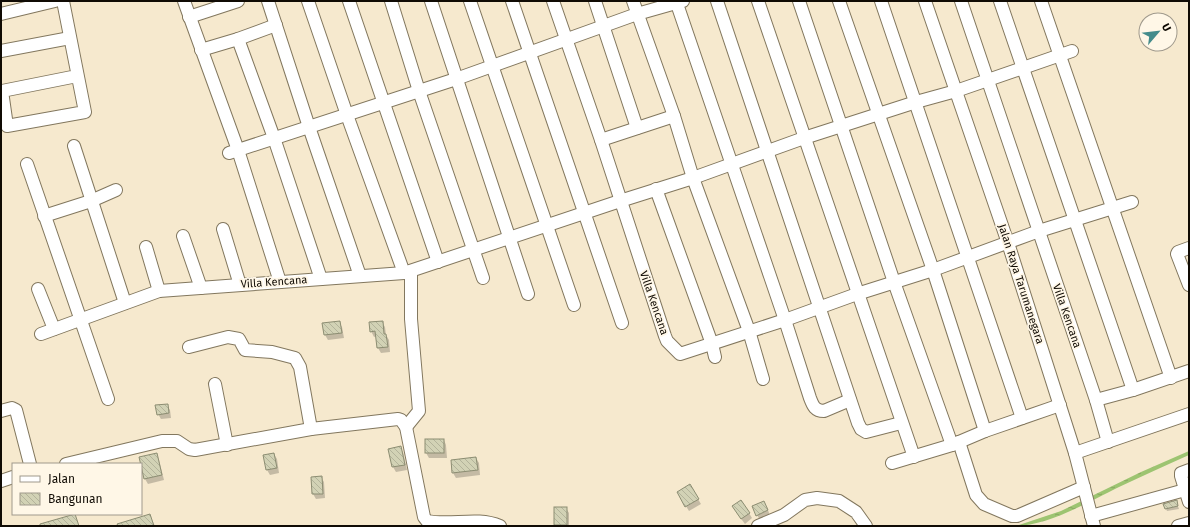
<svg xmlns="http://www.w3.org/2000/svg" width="1190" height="527" viewBox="0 0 1190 527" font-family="'Fira Sans',sans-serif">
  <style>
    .water { fill: url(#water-ripples) }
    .shadow { fill: #0003 }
    .building { fill: url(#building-back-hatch); stroke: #8c8d72 }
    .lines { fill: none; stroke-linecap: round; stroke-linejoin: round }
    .minor-casing { stroke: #82775e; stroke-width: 14 }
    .minor { stroke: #fff; stroke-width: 12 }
    .labels { text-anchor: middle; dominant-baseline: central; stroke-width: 3.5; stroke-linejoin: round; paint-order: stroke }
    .street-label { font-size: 11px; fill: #100b04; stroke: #fff7e7 }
  </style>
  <defs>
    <pattern id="water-ripples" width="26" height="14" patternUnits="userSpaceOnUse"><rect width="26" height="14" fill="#9dc471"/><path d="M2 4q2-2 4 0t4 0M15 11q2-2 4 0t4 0" fill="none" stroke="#86a760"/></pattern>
    <pattern id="building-back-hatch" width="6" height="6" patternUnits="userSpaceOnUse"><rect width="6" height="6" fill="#d2d2b5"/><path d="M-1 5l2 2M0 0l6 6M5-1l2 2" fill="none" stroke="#b3b39a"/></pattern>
  </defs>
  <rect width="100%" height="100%" fill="#f6e9ce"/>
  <path class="water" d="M1189 451V455C1165 466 1142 476 1119 487 1091 501 1047 526 1016 526L1061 511 1141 472Z"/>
  <g class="shadow">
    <path d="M339 322 342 327 344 338 328 340 325 335Z"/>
    <path d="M382 322 385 327 386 335 389 340 390 352 381 353 378 348 377 336 374 337 371 331Z"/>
    <path d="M167 405 170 410 171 418 161 419 158 414Z"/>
    <path d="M426 440H444L446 445 447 458H429L426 453Z"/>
    <path d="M400 447 403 452 407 470 396 472 393 467 389 449Z"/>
    <path d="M274 454 277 459 279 473 270 475 267 470Z"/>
    <path d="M156 455 159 460 164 480 148 484 145 479 140 458Z"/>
    <path d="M476 458 479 463 480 475 456 478 453 473Z"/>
    <path d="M321 477 324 482 325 498 316 499 313 494Z"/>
    <path d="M690 486 701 504 689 511 678 493Z"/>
    <path d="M1176 501 1179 509 1167 511 1164 504Z"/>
    <path d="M767 507 770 516 760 520 757 515Z"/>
    <path d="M566 508 569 513V526H556L555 525Z"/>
    <path d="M736 512 749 513 752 518 745 524Z"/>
    <path d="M150 516 155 526H113Z"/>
  </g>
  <g class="building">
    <path d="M340 321 342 333 324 335 322 323Z"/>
    <path d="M383 321 384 334H386L388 347 377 348 375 331 370 332 369 322Z"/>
    <path d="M168 404 169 413 157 415 155 405Z"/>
    <rect x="425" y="439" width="19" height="14"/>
    <path d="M401 446 405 465 392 467 388 449Z"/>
    <path d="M157 453 162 475 144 479 139 457Z"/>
    <path d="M274 453 277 468 266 470 263 455Z"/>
    <path d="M476 457 478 470 452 473 451 460Z"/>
    <path d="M322 476 323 494H312L311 477Z"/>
    <path d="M690 484 699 499 685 507 677 492Z"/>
    <path d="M741 500 750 513 741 519 732 506Z"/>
    <path d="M1177 500 1178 506 1165 509 1163 504Z"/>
    <path d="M764 501 768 510 756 516 752 506Z"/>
    <rect x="554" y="507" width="13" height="18"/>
    <path d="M75 514 79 526H40V524Z"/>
    <path d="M150 514 154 526H118L117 524Z"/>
  </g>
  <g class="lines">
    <defs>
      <g id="minor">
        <path d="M63 1 85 112 7 126 2 91 77 76"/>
        <path d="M184 1 238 150 280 282"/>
        <path d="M268 1 309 127 360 276"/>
        <path d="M308 1 347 115 404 273"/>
        <path d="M349 1 438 262"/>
        <path d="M391 1 419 91 483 278"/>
        <path d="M431 1 528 294"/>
        <path d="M470 1 574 305"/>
        <path d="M512 1 622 323"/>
        <path d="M553 1 601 140 665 336 667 341 680 354 785 320 857 294 933 270 1039 231 1132 202"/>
        <path d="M595 1 637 128"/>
        <path d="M633 1 674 116 693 178 749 331 763 379"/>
        <path d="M676 1 785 320 810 398C813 406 815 411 824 411L850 400"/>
        <path d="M717 1 858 423 861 429 866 432 901 423"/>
        <path d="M758 1 914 457"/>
        <path d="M799 1 894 282 952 445"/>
        <path d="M839 1 933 270 985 431"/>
        <path d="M881 1 1022 418"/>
        <path d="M925 1 1008 243 1075 453 1094 526"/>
        <path d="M961 1 1096 400"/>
        <path d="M1000 1 1133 390"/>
        <path d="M1041 1 1171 378"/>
        <path d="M1 14 55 1"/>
        <path d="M189 17 238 1"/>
        <path d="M238 39 274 138 321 279"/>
        <path d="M201 50 238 39 276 25"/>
        <path d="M1 51 70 38"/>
        <path d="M601 140 674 116"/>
        <path d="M74 146 125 303"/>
        <path d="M229 153 456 79 637 14 683 1"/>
        <path d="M27 164 108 399"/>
        <path d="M656 189 712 344 715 357"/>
        <path d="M44 216 91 201 116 190"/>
        <path d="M223 229 240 285"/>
        <path d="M183 236 201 288"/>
        <path d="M146 247 159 291"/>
        <path d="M1189 248 1178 252 1177 254 1189 285"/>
        <path d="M38 289 54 329"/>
        <path d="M41 334 159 291 404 273 620 201 693 178 804 138 916 102 956 91 1072 51"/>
        <path d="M189 347 228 337 239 339 245 350 272 352 295 358 300 367 311 429"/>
        <path d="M215 384 227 445"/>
        <path d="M1 411 12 408 16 410 30 464"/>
        <path d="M406 427 419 411 411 319V271"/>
        <path d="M959 442 976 495 984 504 1012 516H1017L1084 487"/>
        <path d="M1108 442 1096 400 1133 390 1189 371"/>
        <path d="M1075 453 1189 414"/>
        <path d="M892 463 952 445 985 431 1060 405"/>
        <path d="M66 464 162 441H177L189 449 195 450 311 429 398 419 401 420 406 427 424 517 427 521C452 526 476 516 500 526"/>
        <path d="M1189 470 1181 473V476L1189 502"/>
        <path d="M1 481 13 477"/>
        <path d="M1091 516 1185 490"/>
        <path d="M758 526 784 515 805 500 817 498 839 501 856 512 866 526"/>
        <path d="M1178 526 1189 523"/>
      </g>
    </defs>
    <use href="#minor" class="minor-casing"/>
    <use href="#minor" class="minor"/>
  </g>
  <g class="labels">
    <g class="street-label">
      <text transform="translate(274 282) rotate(-4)">Villa Kencana</text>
      <text transform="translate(1021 284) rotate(72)">Jalan Raya Tarumanegara</text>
      <text transform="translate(654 303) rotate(71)">Villa Kencana</text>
      <text transform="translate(1067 316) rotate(71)">Villa Kencana</text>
    </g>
  </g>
  <rect width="1190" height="527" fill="none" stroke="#100b04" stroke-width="4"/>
  <rect x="12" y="463" width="130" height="52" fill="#fff7e7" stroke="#9f998c"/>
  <rect x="20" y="476" width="20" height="6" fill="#ffffff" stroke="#9f998c"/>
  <text x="48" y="483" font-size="12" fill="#100b04">Jalan</text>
  <rect x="20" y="493" width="20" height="12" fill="url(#building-back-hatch)" stroke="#9f998c"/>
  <text x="48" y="503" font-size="12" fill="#100b04">Bangunan</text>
  <g transform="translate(1158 32) rotate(62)"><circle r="19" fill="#fff7e7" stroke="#9f998c"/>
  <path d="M0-3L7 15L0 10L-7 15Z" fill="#448c8b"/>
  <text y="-6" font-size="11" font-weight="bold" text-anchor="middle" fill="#100b04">U</text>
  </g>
</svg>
